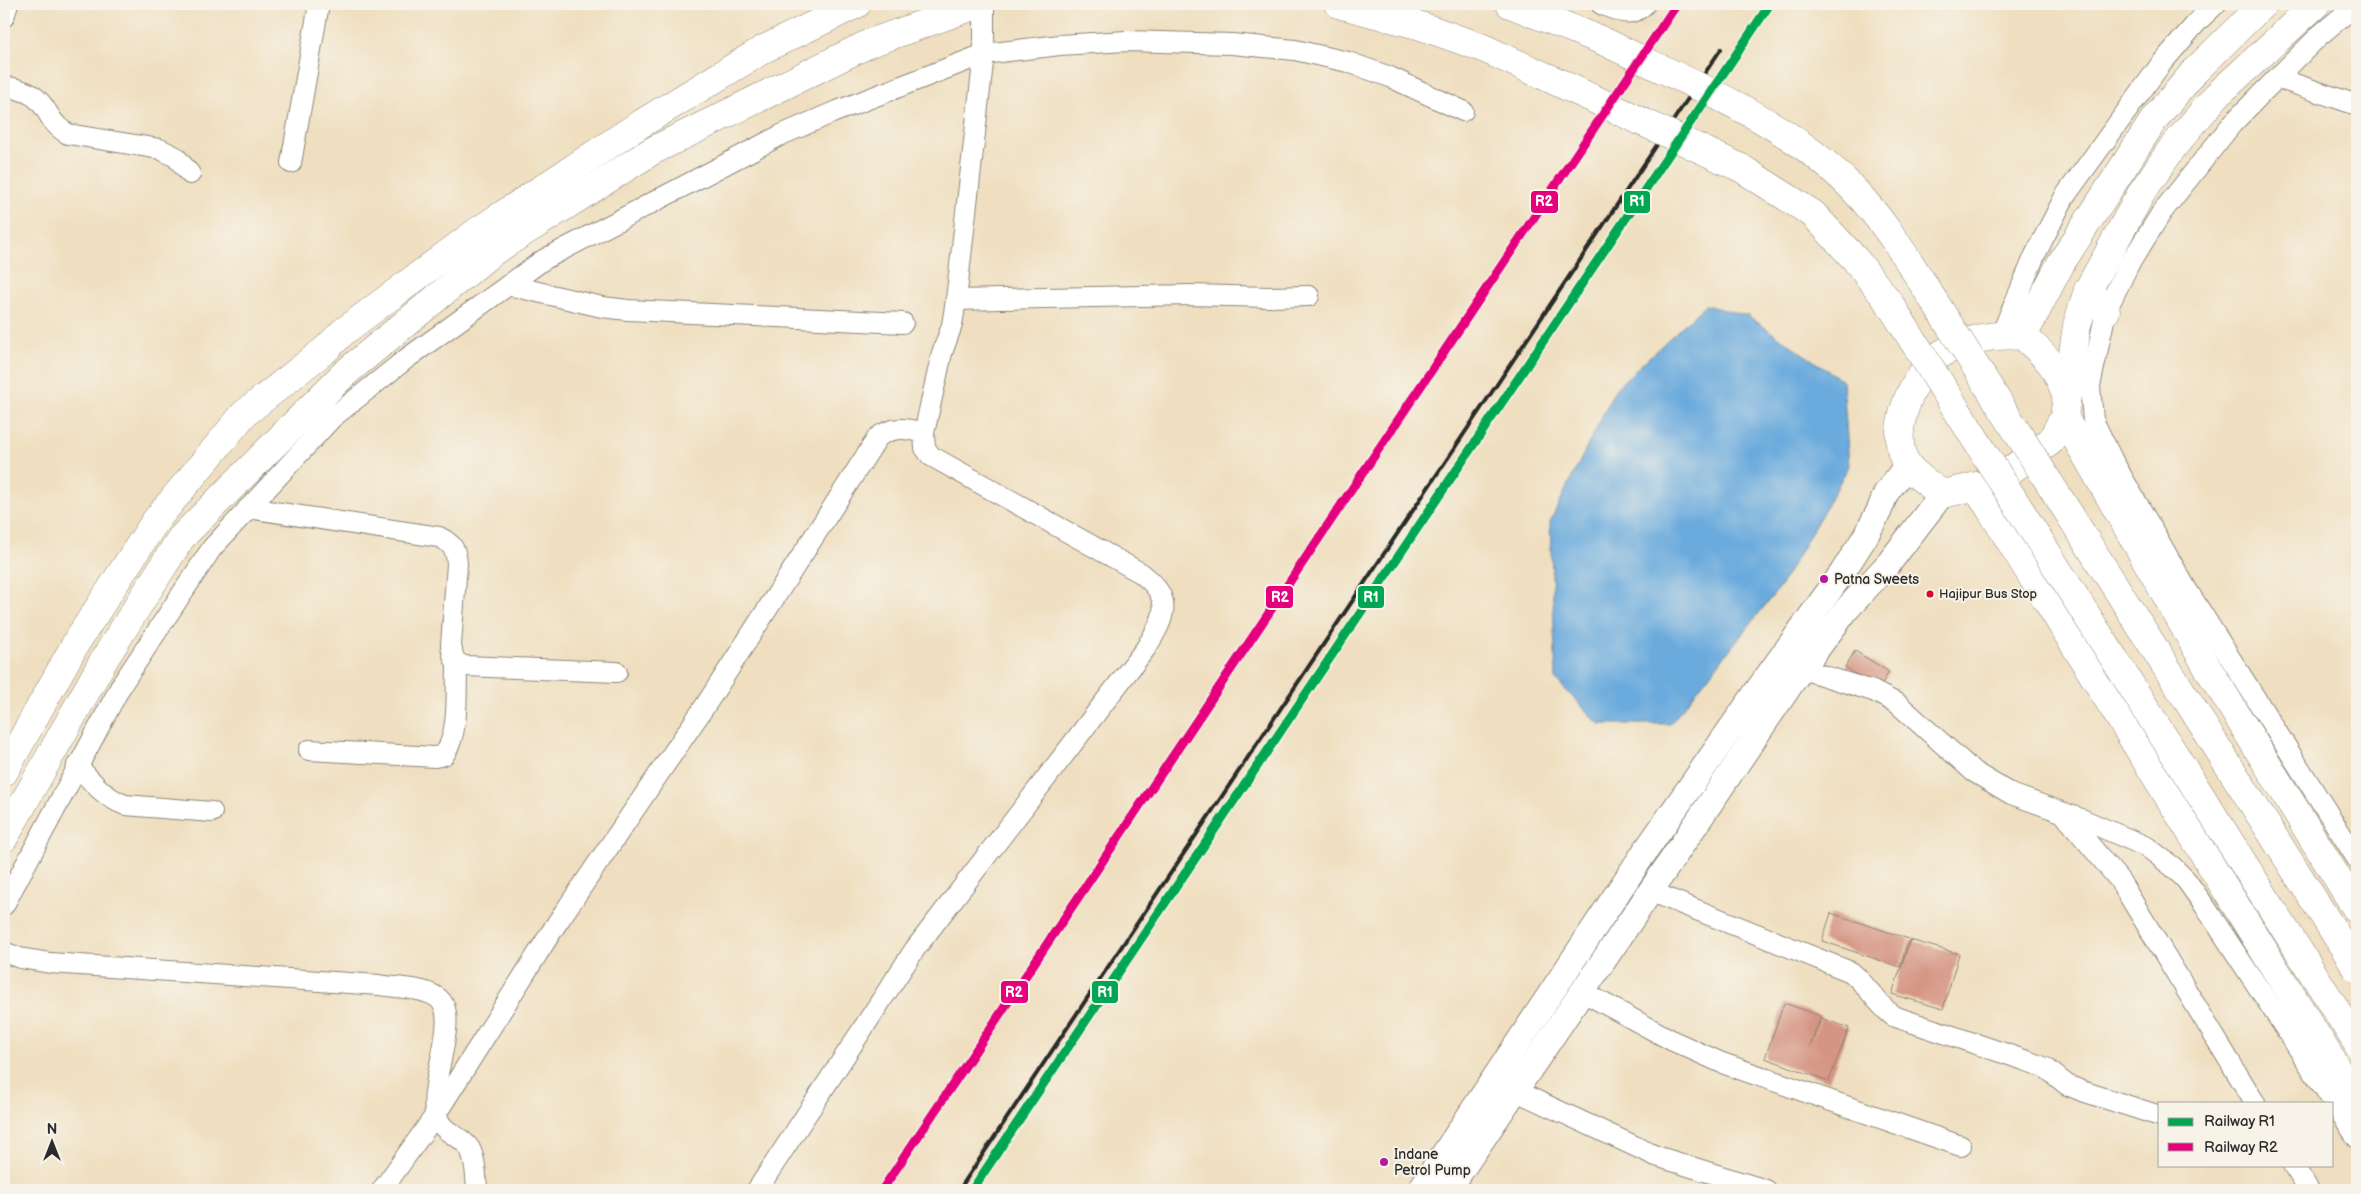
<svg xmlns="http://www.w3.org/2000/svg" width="2361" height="1194" viewBox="0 0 2361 1194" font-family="'Balsamiq Sans',sans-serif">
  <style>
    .water { fill: #6aaadd; stroke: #4a6a84 }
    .building { fill: #d59583 }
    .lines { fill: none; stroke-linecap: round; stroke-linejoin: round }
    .minor-casing { stroke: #8d8576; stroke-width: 22 }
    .major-casing { stroke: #8d8576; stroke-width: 27 }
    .highway-casing { stroke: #8d8576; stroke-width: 29 }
    .minor { stroke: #fff; stroke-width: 20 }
    .major { stroke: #fff; stroke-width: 25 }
    .highway { stroke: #fff; stroke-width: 28 }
    .rail { stroke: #2b2b2b; stroke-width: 4 }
    .highway-bridge-casing { stroke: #8d8576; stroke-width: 29; stroke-linecap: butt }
    .highway-bridge { stroke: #fff; stroke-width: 28 }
    .rail-1-casing { stroke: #f7f3e8; stroke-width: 12 }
    .rail-2-casing { stroke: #f7f3e8; stroke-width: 12 }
    .rail-1 { stroke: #00a651; stroke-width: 9 }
    .rail-2 { stroke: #e5007d; stroke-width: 9 }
    .poi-dot { fill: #b5179e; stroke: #f7f3e8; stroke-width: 2 }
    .bus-dot { fill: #e4002b; stroke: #f7f3e8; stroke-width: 2 }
    .labels { text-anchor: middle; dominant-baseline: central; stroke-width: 4; stroke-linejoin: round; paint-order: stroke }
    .bus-label { font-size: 13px; fill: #2b2b2b; stroke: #f7f3e8; text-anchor: start }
    .poi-label { font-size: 14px; fill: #2b2b2b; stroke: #f7f3e8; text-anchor: start }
    .line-badge { stroke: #f7f3e8; stroke-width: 2 }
    .badge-label { font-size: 14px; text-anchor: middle; font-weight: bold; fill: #fff }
  </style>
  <rect width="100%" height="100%" fill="#f7f3e8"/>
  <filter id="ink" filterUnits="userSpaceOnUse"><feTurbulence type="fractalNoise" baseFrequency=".02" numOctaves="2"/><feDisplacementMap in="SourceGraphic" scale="10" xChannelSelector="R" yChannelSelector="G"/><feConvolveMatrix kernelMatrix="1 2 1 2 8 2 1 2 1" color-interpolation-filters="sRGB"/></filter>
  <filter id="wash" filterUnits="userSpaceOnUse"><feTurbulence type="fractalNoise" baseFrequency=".0096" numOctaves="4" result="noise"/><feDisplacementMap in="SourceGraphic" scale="20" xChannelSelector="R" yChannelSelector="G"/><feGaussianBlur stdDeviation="1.12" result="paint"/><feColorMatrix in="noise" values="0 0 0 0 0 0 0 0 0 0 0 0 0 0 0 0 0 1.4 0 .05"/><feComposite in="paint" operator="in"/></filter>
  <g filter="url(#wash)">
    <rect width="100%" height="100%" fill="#efdfc0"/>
    <path class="water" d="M1705 305 1748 316 1843 381 1849 466 1780 587 1670 724H1599L1556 680 1550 522 1616 388Z"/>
    <g id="blocks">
      <g class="building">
        <path d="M1855 651 1889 672 1879 689 1845 667Z"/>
        <path d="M1831 913 1909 939 1900 967 1822 941Z"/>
        <path d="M1910 940 1959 954 1943 1009 1892 994Z"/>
        <path d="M1784 1003 1821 1016 1810 1047 1821 1018 1849 1028 1829 1081 1765 1058Z"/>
      </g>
    </g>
  </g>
  <g filter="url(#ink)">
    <use href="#blocks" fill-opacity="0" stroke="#8d8576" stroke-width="1"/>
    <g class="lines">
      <defs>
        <g id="minor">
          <path d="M1601 4C1618 11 1631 19 1645 4"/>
          <path d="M2357 4 2320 35 2262 93 2232 124 2162 212 2128 266 2106 311 2090 386 2093 420 2113 461 2186 588 2357 859"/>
          <path d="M4 17 8 4"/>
          <path d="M2277 78 2357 105"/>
          <path d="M4 86C14 88 29 91 37 99 51 112 48 122 68 134L160 149 176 157 190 174"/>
          <path d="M291 163 319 4"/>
          <path d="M508 285 602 307 628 310 903 323"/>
          <path d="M956 300 1190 295 1269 297 1309 296"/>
          <path d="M2001 335 2035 255 2065 196 2161 64 2199 20 2216 4"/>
          <path d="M248 508 439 537C452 543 456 549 457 564L451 645C453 656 453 662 464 666L617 672"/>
          <path d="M1802 669 1873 691 1898 704 1974 772 2011 794 2084 820 2147 847 2173 867 2186 880 2204 905 2357 1138"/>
          <path d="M309 750 435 757 444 755C460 733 456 691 457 664"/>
          <path d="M77 765C92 782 104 797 125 805L212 812"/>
          <path d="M2064 814 2120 881 2255 1103"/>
          <path d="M1652 892 1851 972C1869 987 1876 1003 1893 1016L2027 1061 2046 1068 2067 1085 2082 1091 2160 1116"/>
          <path d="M4 905 122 684 212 548 332 418 406 359 543 260 781 135 832 113 984 54 1060 45 1126 41 1232 44 1295 50 1348 62 1390 77 1463 111"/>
          <path d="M4 952 20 958 50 963 379 985C397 988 419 987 435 996 465 1011 426 1085 436 1115 444 1136 461 1134 470 1149 476 1161 476 1177 477 1190"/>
          <path d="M1583 992 1673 1041 1722 1063 1961 1146"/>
          <path d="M1516 1091 1656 1156 1766 1190"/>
          <path d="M2293 1165 2309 1190"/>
          <path d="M382 1190 436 1114 557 923 705 706 878 437C894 426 905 428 924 433"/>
          <path d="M757 1190 915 949 1146 648C1165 617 1175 599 1141 573L931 456 925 448 924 433 942 353 952 325 956 300 984 54V4"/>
        </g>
        <g id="major">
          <path d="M1420 1190 1644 853 1762 684 1842 573 1865 537 1879 511 1886 493 1907 465"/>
          <path d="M1448 1190 1795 678 1847 609 1889 563 1942 494"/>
        </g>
        <g id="highway">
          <path d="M1338 4 1421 26 1483 48 1551 79"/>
          <path d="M1510 4 1603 41"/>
          <path d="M1741 168 1813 214 1855 259 1888 301"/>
          <path d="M2088 290 2106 311"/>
          <path d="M2023 336 2061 263 2155 118 2195 71 2263 4"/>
          <path d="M2066 395C2055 363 2048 359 2023 336 1995 334 1967 338 1943 353 1914 370 1886 434 1907 464 1913 474 1932 486 1942 494L1993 483 2051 441 2064 417 2077 325 2088 290 2142 192 2173 147 2217 95 2316 4"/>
          <path d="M2064 417 2209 670 2357 910"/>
          <path d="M1976 486 2357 1101"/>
          <path d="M4 772 77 641 156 520 244 414 326 349 343 332 478 231 639 125 764 49 857 4"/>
          <path d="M4 838 105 658 181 538 344 374 491 253 652 151 870 43 979 4"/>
        </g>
      </defs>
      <use href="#minor" class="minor-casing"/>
      <use href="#major" class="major-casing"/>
      <use href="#highway" class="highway-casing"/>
      <use href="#minor" class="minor"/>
      <use href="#major" class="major"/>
      <use href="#highway" class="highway"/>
      <g class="rail">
        <path d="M882 1190 1677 4"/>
        <path d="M959 1190 1721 49"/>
      </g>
      <defs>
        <g id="highway-bridge">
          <path d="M1603 41C1688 83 1788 120 1854 190 1886 223 1911 265 1936 304L2357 968"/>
          <path d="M1551 79 1741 168"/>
          <path d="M1888 301 2357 1043"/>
        </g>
      </defs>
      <use href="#highway-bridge" class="highway-bridge-casing"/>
      <use href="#highway-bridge" class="highway-bridge"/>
      <defs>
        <path id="rail-1" d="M972 1190 1770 4"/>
        <path id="rail-2" d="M882 1190 1677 4"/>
      </defs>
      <use href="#rail-1" class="rail-1-casing"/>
      <use href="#rail-2" class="rail-2-casing"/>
      <use href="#rail-1" class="rail-1"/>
      <use href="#rail-2" class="rail-2"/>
    </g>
  </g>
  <g class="poi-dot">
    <circle cx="1824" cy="579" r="5"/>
    <circle cx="1384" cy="1162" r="5"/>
  </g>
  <circle class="bus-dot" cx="1930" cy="594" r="4.5"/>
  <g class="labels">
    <g class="bus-label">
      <text x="1939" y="594">Hajipur Bus Stop</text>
    </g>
    <g class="poi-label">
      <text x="1834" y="579">Patna Sweets</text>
      <text x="1394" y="1154">Indane<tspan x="1394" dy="16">Petrol Pump</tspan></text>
    </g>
  </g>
  <g class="line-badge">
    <rect x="1530" y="190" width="29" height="24" rx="5" fill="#e5007d"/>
    <rect x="1623" y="190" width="28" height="24" rx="5" fill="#00a651"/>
    <rect x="1265" y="585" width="29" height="24" rx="5" fill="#e5007d"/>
    <rect x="1357" y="585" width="28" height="24" rx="5" fill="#00a651"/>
    <rect x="1000" y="980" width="29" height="24" rx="5" fill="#e5007d"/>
    <rect x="1091" y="980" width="28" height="24" rx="5" fill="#00a651"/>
  </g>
  <g class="badge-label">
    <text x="1544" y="206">R2</text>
    <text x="1637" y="206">R1</text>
    <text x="1280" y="602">R2</text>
    <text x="1371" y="602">R1</text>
    <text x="1014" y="997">R2</text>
    <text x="1105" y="997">R1</text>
  </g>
  <rect width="2361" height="1194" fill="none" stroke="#f7f3e8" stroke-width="20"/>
  <rect x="2158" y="1102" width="175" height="65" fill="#f7f3e8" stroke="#a5a39c"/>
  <rect x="2168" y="1118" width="25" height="8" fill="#00a651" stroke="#a5a39c"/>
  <text x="2204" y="1126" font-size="15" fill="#2b2b2b">Railway R1</text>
  <rect x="2168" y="1143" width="25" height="8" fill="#e5007d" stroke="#a5a39c"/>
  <text x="2204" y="1152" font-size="15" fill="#2b2b2b">Railway R2</text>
  <g transform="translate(52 1142)" stroke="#f7f3e8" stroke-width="4" paint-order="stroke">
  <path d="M0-4L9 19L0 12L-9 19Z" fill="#2b2b2b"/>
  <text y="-8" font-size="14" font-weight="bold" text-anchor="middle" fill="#2b2b2b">N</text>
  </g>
</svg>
